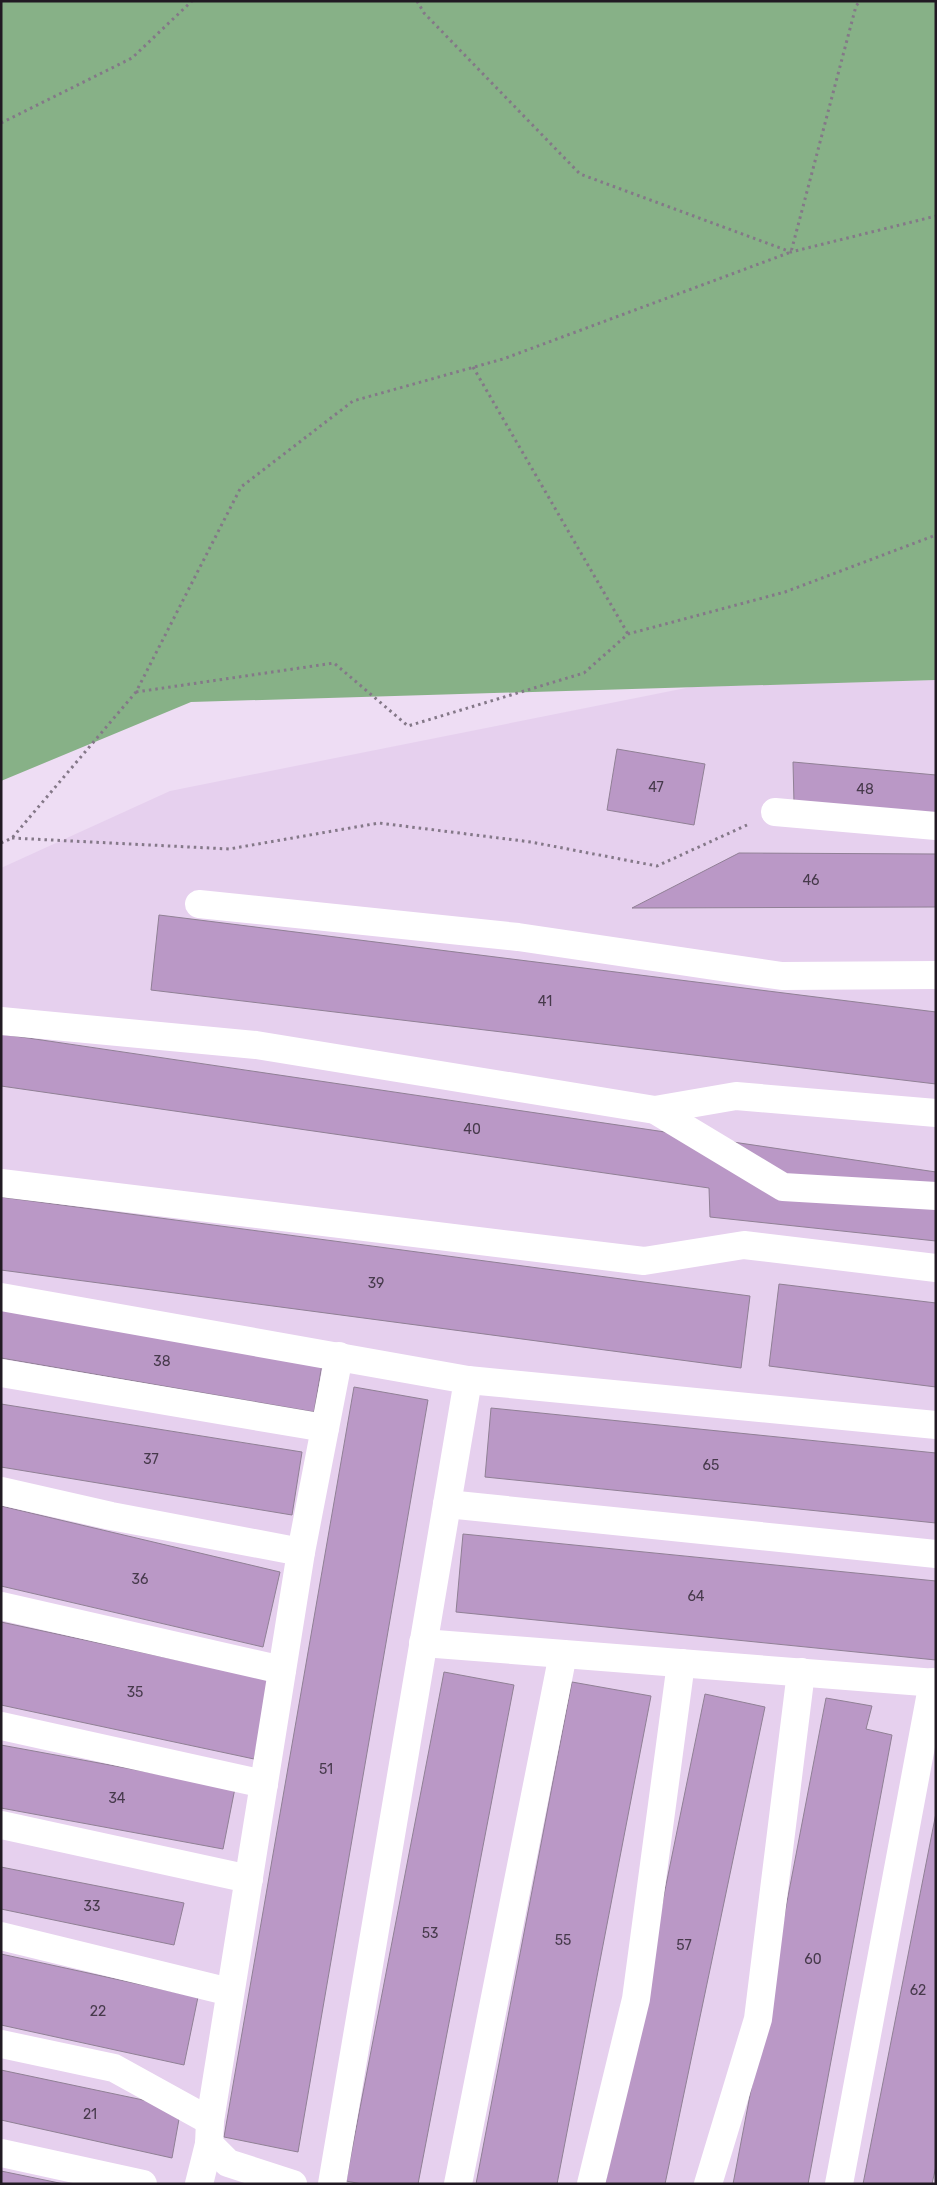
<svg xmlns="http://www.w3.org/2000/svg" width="937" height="2185" viewBox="0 0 937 2185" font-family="Rubik,sans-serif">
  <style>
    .built { fill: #e6d0ee }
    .forest { fill: #87b187 }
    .building { fill: #ba98c6; stroke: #908095 }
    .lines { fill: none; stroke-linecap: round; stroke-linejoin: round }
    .path { stroke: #847888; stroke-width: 3; stroke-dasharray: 2.5 4; stroke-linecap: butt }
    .minor { stroke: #fff; stroke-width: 28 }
    .labels { text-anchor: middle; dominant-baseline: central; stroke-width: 4; stroke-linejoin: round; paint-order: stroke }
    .number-label { font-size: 14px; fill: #473a4c }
  </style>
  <rect width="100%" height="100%" fill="#eeddf4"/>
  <path class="built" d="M936 680V2184H1V868L170 791 691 687Z"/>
  <path class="forest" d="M1 1H936V680L191 702 1 781Z"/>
  <g class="building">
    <path d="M617 749 705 764 694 825 607 810Z"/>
    <path d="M793 762 936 775V813L794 803Z"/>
    <path d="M739 853 936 854V907L632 908Z"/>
    <path d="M159 915 936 1012V1084L151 990Z"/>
    <path d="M1 1034 936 1172V1241L710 1217 709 1188 1 1086Z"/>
    <path d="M1 1197 750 1296 741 1368 1 1270Z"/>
    <path d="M779 1284 936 1303V1387L769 1366Z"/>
    <path d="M1 1310 322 1364 314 1412 1 1358Z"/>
    <path d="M354 1387 428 1400 298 2152 224 2137Z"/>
    <path d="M1 1404 302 1452 292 1515 1 1467Z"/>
    <path d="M491 1408 936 1453V1523L485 1477Z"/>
    <path d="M1 1506 280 1572 263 1647 1 1586Z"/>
    <path d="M463 1534 936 1581V1660L456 1612Z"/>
    <path d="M1 1622 271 1680 254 1759 1 1705Z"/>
    <path d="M444 1672 514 1685 418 2184H362L346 2181Z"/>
    <path d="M572 1682 651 1696 557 2184H476Z"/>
    <path d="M705 1694 765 1707 665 2184H605Z"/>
    <path d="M826 1698 872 1706 866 1729 892 1735 808 2184H733Z"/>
    <path d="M1 1745 235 1788 223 1849 1 1808Z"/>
    <path d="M936 1813V2166L932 2184H863Z"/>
    <path d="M1 1867 184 1903 174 1945 1 1909Z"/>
    <path d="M1 1954 198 1997 184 2065 1 2025Z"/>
    <path d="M1 2070 181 2108 172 2158 1 2120Z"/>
    <path d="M1 2171 64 2184H1Z"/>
  </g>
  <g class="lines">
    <g class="path">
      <path d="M417 1 424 13 580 174 791 252 936 216"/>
      <path d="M1 123 132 58 192 1"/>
      <path d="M473 367 628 634"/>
      <path d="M136 692 334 663 408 726 584 673 628 634 785 592 936 535"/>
      <path d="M12 838 229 849 379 823 531 842 657 866 747 825"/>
      <path d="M1 843 12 838 136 692 241 487 353 401 503 359 791 252 856 6 860 1"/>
    </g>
    <g class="minor">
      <path d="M775 812 936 826"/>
      <path d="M199 904 518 937 782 976 936 975"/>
      <path d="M1 1021 256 1045 655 1110 783 1187 936 1196"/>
      <path d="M655 1110 736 1096 936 1113"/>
      <path d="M1 1183 644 1261 744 1245 936 1268"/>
      <path d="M1 1297 468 1380 332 2184"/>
      <path d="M1 1373 325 1428"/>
      <path d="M468 1380 936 1425"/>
      <path d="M1 1491 111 1516 301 1552"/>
      <path d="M447 1504 936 1554"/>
      <path d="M1 1606 282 1670"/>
      <path d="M423 1643 936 1683"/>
      <path d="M1 1726 264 1784"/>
      <path d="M1 1825 249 1879"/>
      <path d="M1 1936 230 1992"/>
      <path d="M1 2044 114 2068 210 2121"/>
      <path d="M1 2153 143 2184"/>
      <path d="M199 2184 209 2144"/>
      <path d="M293 2184 228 2163 209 2144 210 2121 301 1552 339 1356"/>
      <path d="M458 2184 563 1654"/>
      <path d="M591 2184 636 1999 681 1663"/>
      <path d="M708 2184 758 2019 801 1672"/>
      <path d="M839 2184 933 1682"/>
    </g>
  </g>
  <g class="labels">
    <g class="number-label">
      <text x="656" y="787">47</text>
      <text x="865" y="789">48</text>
      <text x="811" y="880">46</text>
      <text x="545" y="1001">41</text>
      <text x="472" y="1129">40</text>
      <text x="376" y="1283">39</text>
      <text x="162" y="1361">38</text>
      <text x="151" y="1459">37</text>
      <text x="711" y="1465">65</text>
      <text x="140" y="1579">36</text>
      <text x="696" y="1596">64</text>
      <text x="135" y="1692">35</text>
      <text x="326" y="1769">51</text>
      <text x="117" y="1798">34</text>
      <text x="92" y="1906">33</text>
      <text x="430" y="1933">53</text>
      <text x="563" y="1940">55</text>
      <text x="684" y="1945">57</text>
      <text x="813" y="1959">60</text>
      <text x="918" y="1990">62</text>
      <text x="98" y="2011">22</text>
      <text x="90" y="2114">21</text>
    </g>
  </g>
  <rect width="937" height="2185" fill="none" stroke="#211a23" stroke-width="5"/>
</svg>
